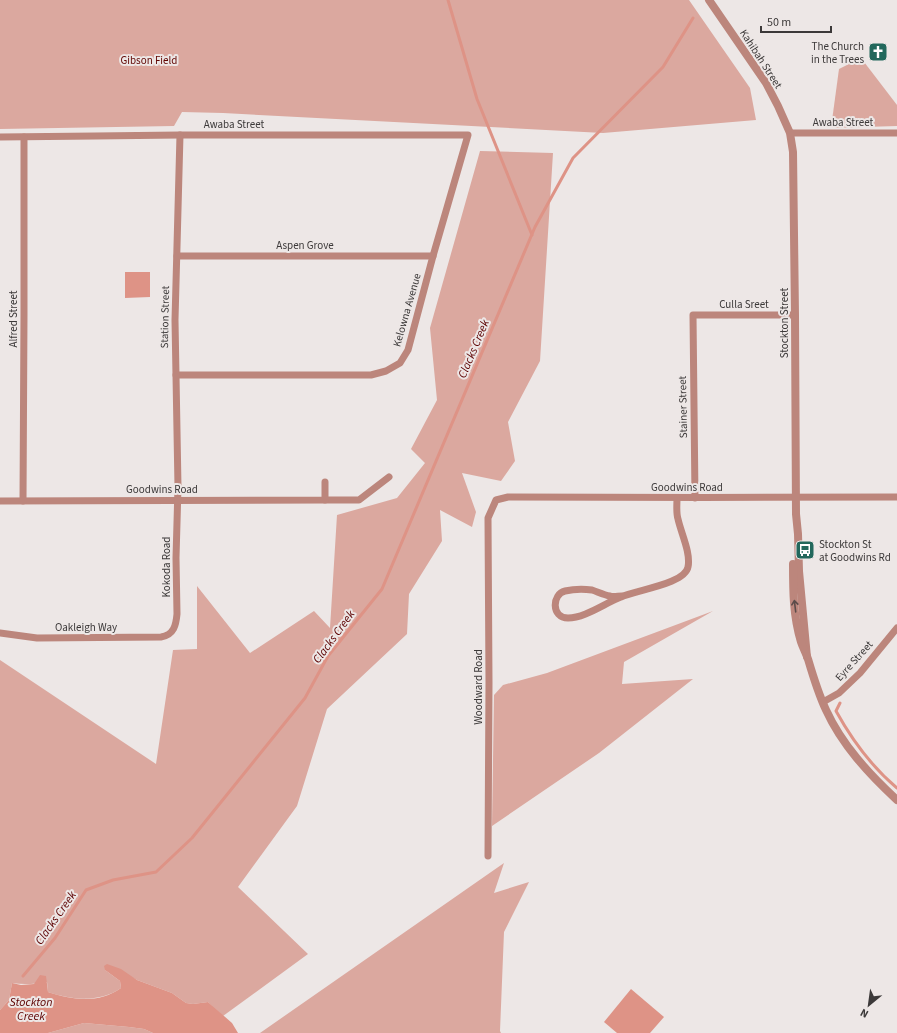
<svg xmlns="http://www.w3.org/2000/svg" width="897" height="1033" viewBox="0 0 897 1033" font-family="'Source Sans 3',sans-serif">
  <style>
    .green { fill: #dba89f }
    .water { fill: #de9386 }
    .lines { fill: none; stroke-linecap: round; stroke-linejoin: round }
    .stream { stroke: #de9386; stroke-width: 3 }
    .minor { stroke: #bc867c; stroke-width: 7 }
    .tertiary { stroke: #bc867c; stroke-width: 8 }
    .oneway { stroke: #5c4c4a }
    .labels { text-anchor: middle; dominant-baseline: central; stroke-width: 4; stroke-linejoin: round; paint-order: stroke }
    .poi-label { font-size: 11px; fill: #3c3939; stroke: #ede7e6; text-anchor: end }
    .street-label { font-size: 11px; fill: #3c3939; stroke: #ede7e6 }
    .park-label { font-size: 11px; fill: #600401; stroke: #ede7e6 }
    .water-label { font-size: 12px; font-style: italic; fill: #5c0000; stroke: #ede7e6 }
  </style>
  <rect width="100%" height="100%" fill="#ede7e6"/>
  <g class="green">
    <path d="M0 0H689L750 88 756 120 603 133 223 113 182 112 174 126 0 129Z"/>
    <path d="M861 58 897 105V126L831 128 839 69Z"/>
    <path d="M480 151 553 153 540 361 508 422 515 461 501 481 462 473 476 512 472 527 440 510 442 541 409 594 407 634 327 709 297 806 238 887 308 954 223 1016 208 1002 193 1004 186 1003 172 993 137 980 129 976 105 970 120 981 121 988C99 1003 72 1000 48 992L47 982C35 984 24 985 12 983L9 1000 0 1010V660L156 764 173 650 197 649V586L250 653 314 611 330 628 337 515 397 498 425 463 411 449 437 400 430 328Z"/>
    <path d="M713 611 624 662 622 684 693 679 599 753 492 826 494 695 503 685 547 673Z"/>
    <path d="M504 863 494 893 529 882 504 932 500 1031 501 1033H260Z"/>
    <path d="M84 1023 129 1027 144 1029 153 1033H48Z"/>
  </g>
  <g class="water">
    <path d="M125 272H150V297L125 298Z"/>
    <path d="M107 964 121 969 137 980 172 993 186 1003 193 1004 208 1002 232 1023 238 1033H153L144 1029 129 1027 84 1023 48 1033H0V1010L9 1000 12 983 21 985 34 984 40 975 46 976 48 992C72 1000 99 1004 121 988L120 981 105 970 104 966Z"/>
    <path d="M631 989 664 1017 650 1033H617L604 1022Z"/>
  </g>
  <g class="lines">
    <g class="stream">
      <path d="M448 0 477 99 532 235"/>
      <path d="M840 703 836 711C852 740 872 767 897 788"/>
      <path d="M23 976 55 938 86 890 113 880 156 872 192 838 305 698 328 656 382 589 535 227 573 158 663 67 693 18"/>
    </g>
    <g class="minor">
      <path d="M790 133H897"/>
      <path d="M0 137 95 136 180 135H468L433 256 408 350 400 363 386 371 371 375H176"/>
      <path d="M177 256H433"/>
      <path d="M695 498 693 315H795"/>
      <path d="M325 500H359L389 477"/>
      <path d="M0 501 325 500V482"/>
      <path d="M23 501 24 315V137"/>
      <path d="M622 596C618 596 613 597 610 596 604 595 598 592 592 590 584 589 574 589 565 591 552 594 551 618 568 618 585 618 605 603 621 597 636 590 685 584 688 567 691 553 681 533 678 519 676 513 677 505 677 498"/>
      <path d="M0 633 37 638 161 637C174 635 176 625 177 614L176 558 178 487 175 320 180 135"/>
      <path d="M823 702 839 693 860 673 897 628"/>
      <path d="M488 856 489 683 488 518 496 500 508 497C638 498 767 497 897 497"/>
    </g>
    <g class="tertiary">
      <path d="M709 0 766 83 778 106 790 133 793 152 795 315 796 514 798 534 799 571 807 657"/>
      <path d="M793 564C793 590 793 616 801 642 803 648 806 653 808 659 813 676 818 693 826 710 842 745 869 774 897 800"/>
    </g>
  </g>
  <defs><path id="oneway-shaft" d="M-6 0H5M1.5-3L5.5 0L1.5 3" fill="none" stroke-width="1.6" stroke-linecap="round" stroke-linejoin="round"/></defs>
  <use class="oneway" href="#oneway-shaft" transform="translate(795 606) rotate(-97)"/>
  <defs>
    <symbol id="church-square" viewBox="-11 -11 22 22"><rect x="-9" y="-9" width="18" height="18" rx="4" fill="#22685c" stroke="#ede7e6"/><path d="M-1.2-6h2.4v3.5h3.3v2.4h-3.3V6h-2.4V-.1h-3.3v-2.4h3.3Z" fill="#fff"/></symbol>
    <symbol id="bus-square" viewBox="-11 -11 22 22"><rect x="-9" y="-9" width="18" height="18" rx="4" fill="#22685c" stroke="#ede7e6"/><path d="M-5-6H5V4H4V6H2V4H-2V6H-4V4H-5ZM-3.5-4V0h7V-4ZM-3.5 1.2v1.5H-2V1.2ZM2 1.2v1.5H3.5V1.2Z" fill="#fff"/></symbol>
  </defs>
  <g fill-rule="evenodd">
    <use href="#church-square" x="867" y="41" width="22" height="22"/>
    <use href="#bus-square" x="794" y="539" width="22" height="22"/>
  </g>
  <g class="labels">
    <g class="poi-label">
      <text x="864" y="46">The Church<tspan x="864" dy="13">in the Trees</tspan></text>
      <text x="819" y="544" text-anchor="start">Stockton St<tspan x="819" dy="13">at Goodwins Rd</tspan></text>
    </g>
    <g class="street-label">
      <text transform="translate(761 59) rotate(57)">Kahibah Street</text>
      <text x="843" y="122">Awaba Street</text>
      <text x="234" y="124">Awaba Street</text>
      <text x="305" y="245">Aspen Grove</text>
      <text x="744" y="304">Culla Sreet</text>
      <text transform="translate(407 310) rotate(-74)">Kelowna Avenue</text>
      <text transform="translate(165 317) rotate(-89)">Station Street</text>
      <text transform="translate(13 319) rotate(-90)">Alfred Street</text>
      <text transform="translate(784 323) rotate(-90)">Stockton Street</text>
      <text transform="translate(683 407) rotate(-91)">Stainer Street</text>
      <text x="687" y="487">Goodwins Road</text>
      <text x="162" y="489">Goodwins Road</text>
      <text transform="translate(166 567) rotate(-90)">Kokoda Road</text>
      <text x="86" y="627">Oakleigh Way</text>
      <text transform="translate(854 661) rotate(-48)">Eyre Street</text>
      <text transform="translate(478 687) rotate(-90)">Woodward Road</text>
    </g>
    <g class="park-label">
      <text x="149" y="60">Gibson Field</text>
    </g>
    <g class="water-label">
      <text transform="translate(474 349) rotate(-67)">Clacks Creek</text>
      <text transform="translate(334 637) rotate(-54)">Clacks Creek</text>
      <text transform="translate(56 918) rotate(-55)">Clacks Creek</text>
      <text x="31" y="1002">Stockton<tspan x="31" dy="14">Creek</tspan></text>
    </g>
  </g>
  <g transform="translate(869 1005) rotate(209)" stroke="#ede7e6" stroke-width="3" paint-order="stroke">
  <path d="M0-3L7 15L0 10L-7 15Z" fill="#3c3939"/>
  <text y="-6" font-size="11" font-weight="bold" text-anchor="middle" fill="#3c3939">N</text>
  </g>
  <path d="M761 26v6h70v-6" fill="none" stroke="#3c3939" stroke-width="2"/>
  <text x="767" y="26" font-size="12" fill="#3c3939" stroke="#ede7e6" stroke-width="3" paint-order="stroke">50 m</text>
</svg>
